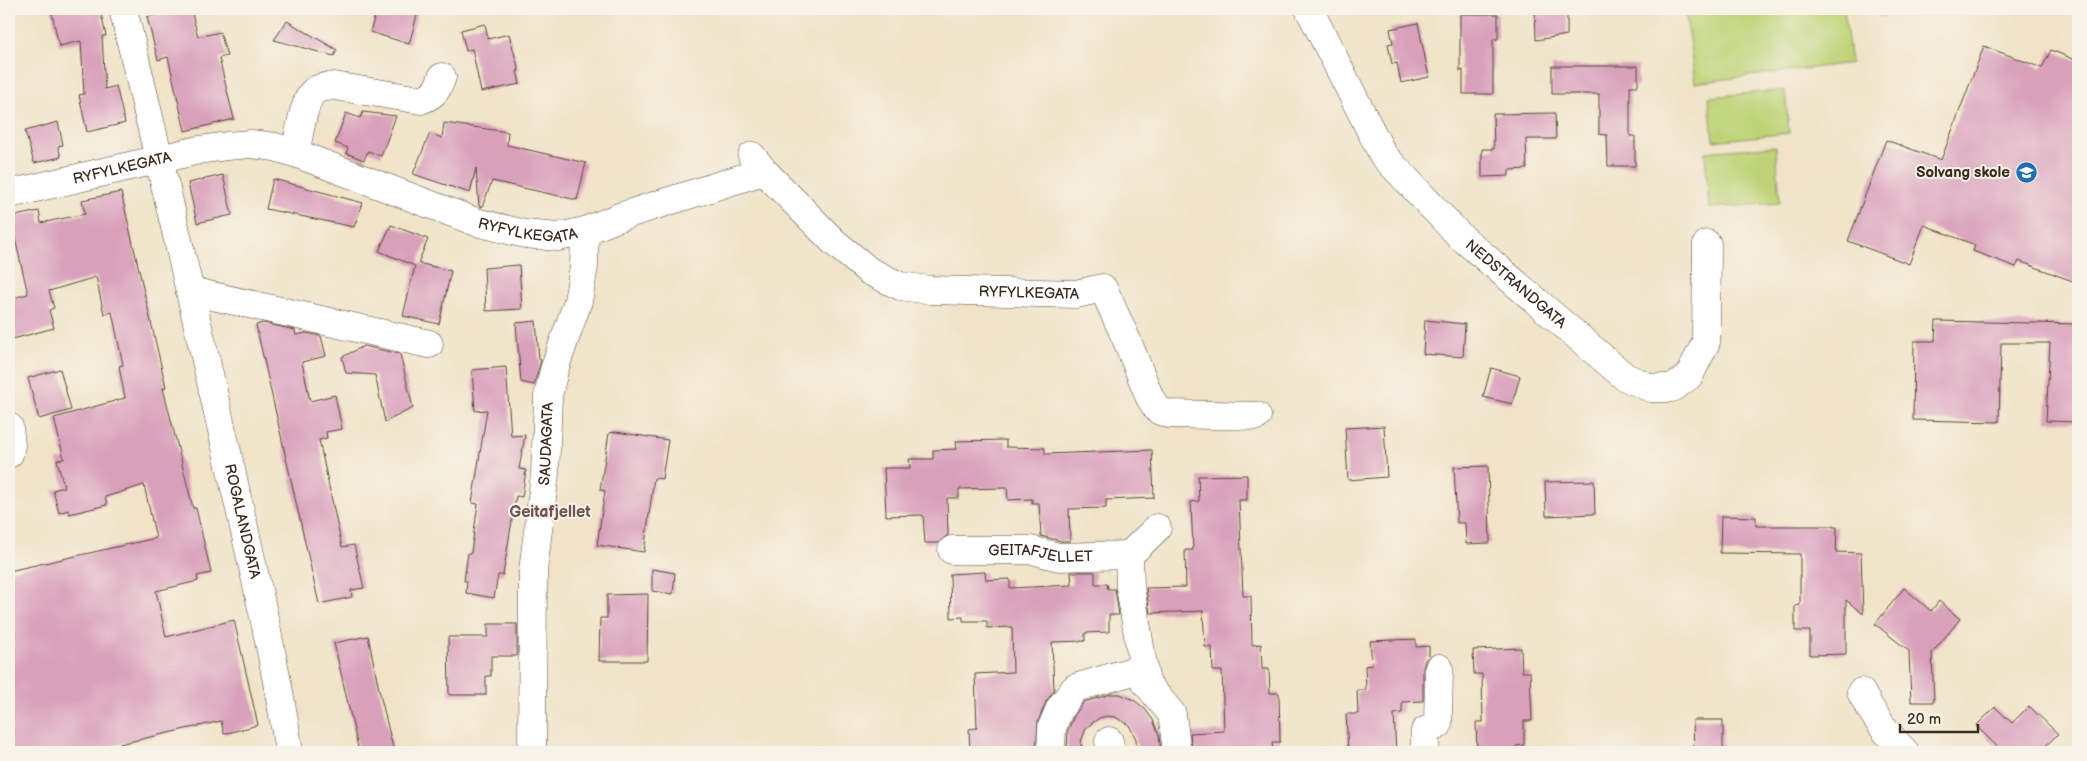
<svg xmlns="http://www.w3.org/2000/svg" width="2087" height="761" viewBox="0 0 2087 761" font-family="'Balsamiq Sans',sans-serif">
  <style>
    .green { fill: #bed376; stroke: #7c7e4a }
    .building { fill: #d9a0bb }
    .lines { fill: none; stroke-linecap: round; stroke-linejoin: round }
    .minor-casing { stroke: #564638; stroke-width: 29 }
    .minor { stroke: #fff; stroke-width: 28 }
    .labels { text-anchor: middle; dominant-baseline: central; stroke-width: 4; stroke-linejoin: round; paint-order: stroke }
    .street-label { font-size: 15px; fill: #3b2a1e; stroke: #f7f3e8 }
    .poi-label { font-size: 15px; font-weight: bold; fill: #3b2a1e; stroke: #f7f3e8; text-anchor: end }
    .neighbourhood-label { font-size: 16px; font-weight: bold; fill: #725355; stroke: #f7f3e8 }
  </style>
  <rect width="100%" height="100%" fill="#f7f3e8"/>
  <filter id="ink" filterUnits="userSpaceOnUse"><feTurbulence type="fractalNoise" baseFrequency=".02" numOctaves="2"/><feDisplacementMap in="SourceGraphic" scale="10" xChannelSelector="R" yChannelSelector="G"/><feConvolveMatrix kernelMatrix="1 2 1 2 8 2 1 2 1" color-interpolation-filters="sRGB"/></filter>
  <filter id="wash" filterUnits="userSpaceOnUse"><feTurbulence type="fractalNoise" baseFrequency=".0096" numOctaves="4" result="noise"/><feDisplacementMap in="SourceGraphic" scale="20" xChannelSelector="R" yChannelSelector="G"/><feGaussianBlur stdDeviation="1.12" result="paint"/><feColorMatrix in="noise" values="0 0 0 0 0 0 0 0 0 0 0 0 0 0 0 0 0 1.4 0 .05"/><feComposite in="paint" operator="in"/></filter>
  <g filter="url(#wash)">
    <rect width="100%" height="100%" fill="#f0e3c8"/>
    <g class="green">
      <path d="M1685 9H1844L1851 63 1695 83Z"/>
      <path d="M1878 9H1938L1879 16Z"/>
      <path d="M1785 90 1789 133 1713 141 1709 97Z"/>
      <path d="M1776 146 1780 203 1709 208 1705 152Z"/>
    </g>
    <g id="blocks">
      <g class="building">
        <path d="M51 9H100L106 36H102L105 89 116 86 125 123 87 132 79 95 84 94 81 41 59 46Z"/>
        <path d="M180 9H191L198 37 220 32 227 56 219 58 234 119 185 131 168 57 158 60 147 17Z"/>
        <path d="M377 9H406L418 12 409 44 370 32Z"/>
        <path d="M1535 9H1567V35L1536 40Z"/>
        <path d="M1460 14H1498V39H1493V94H1463V70L1460 71Z"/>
        <path d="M287 21 337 50 334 56 274 40Z"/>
        <path d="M1418 23 1429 77 1401 83 1397 63 1392 64 1388 44 1393 43 1390 29Z"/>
        <path d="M485 24 488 39 509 34 519 71H517L520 84 481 92 472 49 466 51 461 30Z"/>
        <path d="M1984 46 2042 68 2051 50 2078 61V283L2019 261 2016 267 1973 251 1975 245 1924 225 1909 264 1848 241 1886 140 1941 160Z"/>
        <path d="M1552 66H1638V86H1630V136H1635V166H1608L1607 135 1599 134V94H1552Z"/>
        <path d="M363 112 396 116 381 156 368 151 364 160 346 153 348 148 335 143 346 113 360 118Z"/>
        <path d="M1555 113 1556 139H1526L1527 169 1509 170V176L1482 177V149H1494L1493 114Z"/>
        <path d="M58 122 63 145 58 146 61 157 34 163 25 131Z"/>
        <path d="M444 123 508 132 507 145 586 163 577 200 492 181 482 207 479 206 476 168 470 193 413 174 430 133 442 138Z"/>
        <path d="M223 175 232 215 197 223 188 183Z"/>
        <path d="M273 179 363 203 354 227 266 209Z"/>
        <path d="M121 192 166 387 163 388 193 508H196L211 573 197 576 198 581 156 591 166 637 234 620 258 725 224 734 221 721 84 752H13L9 732V571L156 538 144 485 105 497 107 505 69 514 68 510 59 513 53 490 64 487 57 460 64 459 54 418 125 398 119 366 123 365 112 312 104 314 96 277 49 291 54 308 49 310 54 328 9 340V299L28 294 10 217 39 211 41 223 85 214 82 200Z"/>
        <path d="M391 225 428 239 418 263 451 271 439 324 403 316 415 266 379 251Z"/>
        <path d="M519 265 522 309 486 311 484 268Z"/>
        <path d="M1425 320 1465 324 1463 357 1423 354Z"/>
        <path d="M536 321 539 359 541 360 534 385 521 382 516 323Z"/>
        <path d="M1936 321 2078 324V422L2046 421 2050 343H2001L1999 422 1913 420 1914 341H1935Z"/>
        <path d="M263 323 295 330 296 335 306 333 321 336 326 356 302 362 310 401 335 395 342 429 326 432 327 438 319 440 342 547 354 545 364 588 351 590 352 597 319 604 256 325Z"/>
        <path d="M364 346 400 354 413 408 385 422 375 375 346 373 342 357Z"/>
        <path d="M506 367 511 436 525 435 519 469 526 470 522 497 516 496 503 575H498L494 598 466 593 467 581H464L468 553H471L478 504 472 503 487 410 475 411 472 370Z"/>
        <path d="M1491 368 1520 376 1512 404 1483 397Z"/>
        <path d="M60 369 71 410 39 419 28 378Z"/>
        <path d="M1384 426 1387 477 1348 480 1345 428Z"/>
        <path d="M616 432 668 440 662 479 654 478 644 552 597 545 605 491 600 490 609 433Z"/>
        <path d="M1006 440V447L1045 448V454L1152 450 1154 498 1106 500V508L1069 509 1070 541H1061L1041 536 1039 503H1032V499L1008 500 1007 488 959 489V498H947L948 535 938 543H925L923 515 886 516 884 468H910L909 459H933V450L957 449 956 441Z"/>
        <path d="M1488 466 1490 543 1466 544 1465 523H1457L1454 467Z"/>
        <path d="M1247 475V500H1239L1243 596H1251L1252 645 1261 644 1262 669H1269L1270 693H1279L1280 742H1272L1273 752H1192L1190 733 1224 731 1222 671H1213L1212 647H1205L1203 611 1150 613 1146 588 1186 587 1185 550H1193L1191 502 1199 501 1198 476Z"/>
        <path d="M1594 481 1595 514 1546 516 1545 482Z"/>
        <path d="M1721 516 1756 517V526H1833V527H1837L1836 552 1861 553 1863 614 1846 600V654L1810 655V631H1795V606L1800 605V554L1720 553Z"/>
        <path d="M652 569 675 573 673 594 652 591Z"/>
        <path d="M985 572 986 580 1010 579V588L1072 585 1071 572H1095V584H1107L1108 589H1115L1119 615H1109V632L1085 633V641L1052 642 1054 690 1046 702 1038 721 1036 752H970L969 729 977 728 975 674 1013 672 1012 627 987 628V621H963V617L951 618 950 574Z"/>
        <path d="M1904 588 1931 611 1939 601 1960 619 1932 653 1934 702H1911L1909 651 1875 624Z"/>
        <path d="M648 594 647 661H599L600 618H607V595Z"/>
        <path d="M488 624H517V656H491V676H486V695H449L448 637H488Z"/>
        <path d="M368 636 380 694 394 752H359L334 643Z"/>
        <path d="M1416 639V647L1429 646V656L1425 660 1423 668V701L1402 702V713L1394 714 1396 752H1348L1346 714H1358L1357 690H1366L1365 666 1372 665 1370 641Z"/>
        <path d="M1521 648 1522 672H1530L1531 696 1532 721H1524V745L1516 746V752H1477L1476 722H1483L1482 674H1474L1473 650Z"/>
        <path d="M1111 694H1120L1134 700 1145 709 1153 720 1159 735 1161 752H1137L1136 739 1129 725 1115 717 1107 716 1099 718 1086 728 1081 742 1082 752H1067L1068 730 1074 716 1084 702Z"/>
        <path d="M2029 706 2058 734 2039 752H2003L1976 726 1995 707 2012 723Z"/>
        <path d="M1693 720H1723V752H1694Z"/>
      </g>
    </g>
  </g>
  <g filter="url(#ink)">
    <use href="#blocks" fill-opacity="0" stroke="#564638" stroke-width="1"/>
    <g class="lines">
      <defs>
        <g id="minor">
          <path id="s1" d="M123 9C159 156 193 304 227 452 249 552 274 651 289 752"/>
          <path id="s2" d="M1309 9 1383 155 1459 235 1625 377 1651 388H1672L1689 376 1706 342 1707 244"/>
          <path d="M295 153C299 138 303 101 314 91 319 87 327 87 334 86L421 100C434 95 438 90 442 77"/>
          <path id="s3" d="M752 156 764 171 834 242 869 271 900 286 930 290 1076 294 1103 288 1128 343 1150 398 1158 410 1169 414 1257 416"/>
          <path id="s4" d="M9 194 199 150 227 146 251 144 275 147 295 153 476 222 525 234 558 237 585 231 622 216 764 171"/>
          <path d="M190 291 429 344"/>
          <path d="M9 427 11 445 9 454"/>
          <path d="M1157 528 1129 555 1130 587 1146 683 1172 714 1177 752"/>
          <path id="s5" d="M952 550H1031L1059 557 1129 555"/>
          <path d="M1861 692C1873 715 1886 734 1905 752"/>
          <path d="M1109 741 1111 752"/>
          <path id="s6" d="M532 752 533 571 545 474 548 396 554 370 578 301 584 267 585 231"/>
          <path d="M1051 752 1052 727 1060 708 1075 688 1143 668"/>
          <path d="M1425 752V731L1438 725 1439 668"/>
        </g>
      </defs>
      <use href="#minor" class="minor-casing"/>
      <use href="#minor" class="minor"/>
    </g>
  </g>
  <defs>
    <symbol id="school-disc" viewBox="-11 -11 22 22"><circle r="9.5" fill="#1f6fb2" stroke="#f7f3e8"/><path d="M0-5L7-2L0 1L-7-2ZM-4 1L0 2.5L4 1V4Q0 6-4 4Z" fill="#fff"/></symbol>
  </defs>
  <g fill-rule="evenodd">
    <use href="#school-disc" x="2014" y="160" width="25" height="25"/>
  </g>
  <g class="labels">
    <g class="street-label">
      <text stroke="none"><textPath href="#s4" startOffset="116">RYFYLKEGATA</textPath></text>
      <text stroke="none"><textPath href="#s4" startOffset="539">RYFYLKEGATA</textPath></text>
      <text stroke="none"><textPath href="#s2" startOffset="349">NEDSTRANDGATA</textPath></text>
      <text stroke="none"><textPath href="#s3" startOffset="328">RYFYLKEGATA</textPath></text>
      <text stroke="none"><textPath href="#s6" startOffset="309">SAUDAGATA</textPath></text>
      <text stroke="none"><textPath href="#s1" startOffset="526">ROGALANDGATA</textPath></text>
      <text stroke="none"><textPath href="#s5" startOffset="89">GEITAFJELLET</textPath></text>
    </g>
    <g class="poi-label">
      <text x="2010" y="172">Solvang skole</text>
    </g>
    <g class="neighbourhood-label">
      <text x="550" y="512">Geitafjellet</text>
    </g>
  </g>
  <rect width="2087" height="761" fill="none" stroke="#f7f3e8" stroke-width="30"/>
  <path d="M1900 724v8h78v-8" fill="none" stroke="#3b2a1e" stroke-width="2.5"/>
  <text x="1907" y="724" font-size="15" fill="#3b2a1e" stroke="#f7f3e8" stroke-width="4" paint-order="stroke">20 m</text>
</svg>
